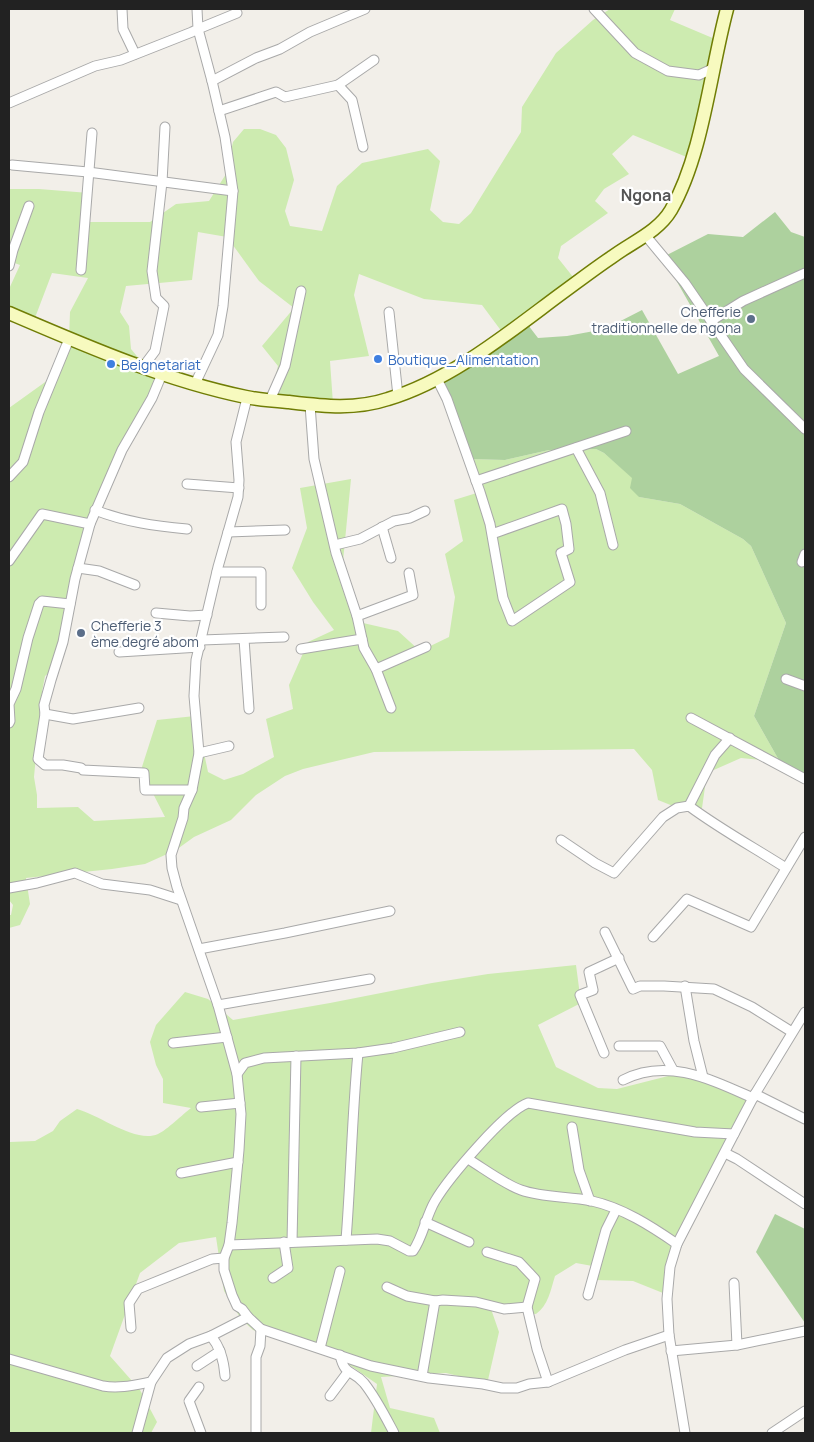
<svg xmlns="http://www.w3.org/2000/svg" width="814" height="1442" viewBox="0 0 814 1442" font-family="Manrope,sans-serif">
  <style>
    .grass { fill: #cdebb0 }
    .forest { fill: #add19e }
    .lines { fill: none; stroke-linecap: round; stroke-linejoin: round }
    .street-casing { stroke: #a9a9a9; stroke-width: 11 }
    .secondary-casing { stroke: #707d05; stroke-width: 15 }
    .street { stroke: #fff; stroke-width: 9 }
    .secondary { stroke: #f7fabf; stroke-width: 12 }
    .service-dot { fill: #5c6f8a; stroke: #fff; stroke-width: 2 }
    .shop-dot { fill: #3f7fe0; stroke: #fff; stroke-width: 2 }
    .labels { text-anchor: middle; dominant-baseline: central; stroke-width: 4.5; stroke-linejoin: round; paint-order: stroke }
    .service-label { font-size: 14px; fill: #4e5e75; stroke: #fff; text-anchor: end }
    .shop-label { font-size: 14px; fill: #366cbe; stroke: #fff; text-anchor: start }
    .quarter-label { font-size: 16px; font-weight: bold; fill: #555; stroke: #fff }
  </style>
  <rect width="100%" height="100%" fill="#f2efe9"/>
  <g class="grass">
    <path d="M610 9H675L670 20 722 42 689 158 633 135 612 154 629 174 604 189 595 201 608 213 561 246 558 258 577 282 505 336 482 305 424 299 359 274 354 295 369 356 330 361 333 404 270 400 278 366 262 346 294 308 259 281 227 237 198 232 192 280 126 286 120 312 129 326 131 349 146 367 165 375 93 510 74 600 70 628 57 666 45 676 42 692 34 777 37 795V808L78 807 94 821 165 817 141 770 157 720 195 716 199 729 208 772 224 780 243 774 274 757 266 719 293 709 289 685 308 642 334 630 313 602 292 568 307 528 300 488 351 479 343 561 350 590 363 623 398 631 420 651 449 637 455 597 445 554 463 541 454 500 480 492 469 459 505 460 549 450 596 449 604 453 633 478 639 497 680 504 743 539 751 546 786 623 754 716 780 762 741 758 707 773 702 808 683 810 658 800 652 770 634 749 374 752 303 769 285 776 256 795 231 820 194 837 176 850 145 864 112 869 26 878 30 904 20 925 9 928V915H11L13 905 9 900V408L48 380 69 339 70 312 88 278 52 273 33 323 9 313V289L20 265 9 261V189H39L89 193 87 222H150L176 204 209 201 226 174 233 142 244 129H260L276 135 286 148 294 180 285 211 290 226 322 231 337 186 362 163 428 149 440 161 430 210 443 222 459 224 471 213 521 132 522 107 556 53 593 20Z"/>
    <path d="M576 965 581 1003 538 1025 556 1067 598 1088 617 1089 680 1073 753 1095 727 1134V1141L665 1266 663 1293 633 1281 596 1280 598 1267 576 1263 555 1276C551 1289 548 1306 536 1314L491 1309 499 1332 488 1380 483 1382 446 1373 381 1377 390 1408 434 1418 440 1433H371L377 1384 338 1357 253 1330 241 1319 224 1291 216 1237 179 1243 140 1273 110 1356 140 1390 157 1422 151 1433H9V1140L10 1142 35 1141 53 1131 60 1121 77 1109C100 1115 136 1144 158 1134 167 1130 183 1114 191 1108L163 1103V1079L156 1065 150 1042 156 1025 185 992 208 999 233 1020 330 1003 432 983 488 974Z"/>
  </g>
  <g class="forest">
    <path d="M775 212 791 232 805 237V775L780 762 754 716 786 623 751 546 743 539 680 504 639 497 630 488 632 478 604 453 596 449 549 450 505 460 469 459 437 379 525 321 538 338 567 336 605 329 642 310 678 374 719 356 663 257 708 234 743 237Z"/>
    <path d="M775 1214 805 1229V1323L756 1252Z"/>
  </g>
  <g class="lines">
    <defs>
      <g id="street">
        <path d="M122 9 123 29 135 54"/>
        <path d="M594 9 635 53 668 71 699 75 714 68"/>
        <path d="M212 81 256 58 280 49 310 32 365 9"/>
        <path d="M338 85 352 100 363 147"/>
        <path d="M9 103 95 66 121 60 192 32 198 29 197 9"/>
        <path d="M219 111 276 92 285 97 338 85 374 60"/>
        <path d="M12 165 88 172 233 191"/>
        <path d="M646 236 685 283 744 369 805 429"/>
        <path d="M9 266 13 250 29 206"/>
        <path d="M81 270 92 133"/>
        <path d="M389 312 398 396"/>
        <path d="M711 321 743 301 805 273"/>
        <path d="M143 367 155 351 164 306 156 298 152 271 162 182 165 127"/>
        <path d="M162 374 152 398 122 450 90 524 75 579 63 642 51 680 44 705 45 714 38 759 45 765H63L81 768 83 770 144 773 145 790H192"/>
        <path d="M437 379 447 399 480 492 490 524 503 598 512 621 570 582 561 553 569 549 566 524 562 509 492 534"/>
        <path d="M195 384 218 335 223 306 233 191 225 137 212 81 198 29 237 13"/>
        <path d="M247 398 236 442 239 480 238 497 218 567 196 660 194 696 199 753 192 790 184 808 183 818 171 855 172 868 177 887 218 1005 237 1074 241 1114 239 1150 232 1223 229 1245 224 1258V1270L232 1295 237 1306 242 1309 248 1317 261 1329 371 1366 429 1378 483 1384 502 1388H517L529 1384 548 1382 625 1350 669 1335"/>
        <path d="M270 400 285 366 301 291"/>
        <path d="M310 405 314 459 336 553 357 616 364 648 376 669 391 708"/>
        <path d="M576 448 600 493 613 545"/>
        <path d="M9 477 23 462 39 412 69 339"/>
        <path d="M476 481 626 431"/>
        <path d="M187 484 239 488"/>
        <path d="M95 510C125 522 155 526 187 529"/>
        <path d="M382 527 391 558"/>
        <path d="M228 532 285 530"/>
        <path d="M335 545 360 539 394 521 410 518 425 511"/>
        <path d="M9 561 42 514 90 524"/>
        <path d="M802 562 805 554"/>
        <path d="M78 568 99 571 135 585"/>
        <path d="M217 572H261V605"/>
        <path d="M156 613 190 616 207 615"/>
        <path d="M357 616 413 595 409 573"/>
        <path d="M244 639 249 709"/>
        <path d="M202 640 284 637"/>
        <path d="M301 649 362 639"/>
        <path d="M119 652 200 647"/>
        <path d="M376 669 426 647"/>
        <path d="M786 679 805 686"/>
        <path d="M45 714 73 719 139 708"/>
        <path d="M691 718 805 779"/>
        <path d="M9 723 10 721 9 704 16 689 28 638 39 604 42 601 70 604"/>
        <path d="M199 753 229 746"/>
        <path d="M689 806 715 755 730 738"/>
        <path d="M561 840 595 863 614 873 663 817 677 808 689 806C720 829 753 847 786 868"/>
        <path d="M9 888 37 883 75 873 102 884 150 890 181 900"/>
        <path d="M605 932 633 989 640 986H664L714 989 752 1007 792 1032"/>
        <path d="M653 937 687 899 751 927 805 837"/>
        <path d="M199 949 285 933 390 911"/>
        <path d="M685 986 694 1041 703 1077"/>
        <path d="M218 1005 370 979"/>
        <path d="M173 1043 227 1037"/>
        <path d="M619 1046H660L673 1070"/>
        <path d="M604 1053 580 995 593 990 589 972 619 958"/>
        <path d="M237 1074 245 1063 264 1058 358 1053 393 1048 460 1032"/>
        <path d="M623 1080C667 1057 712 1080 753 1098"/>
        <path d="M755 1094 805 1119"/>
        <path d="M201 1107 240 1103"/>
        <path d="M572 1127 579 1170 590 1201"/>
        <path d="M725 1153 737 1159 805 1204"/>
        <path d="M468 1159C483 1168 504 1184 521 1190 543 1198 569 1196 592 1201 623 1208 651 1226 677 1244"/>
        <path d="M181 1173 238 1162"/>
        <path d="M425 1222 469 1242"/>
        <path d="M346 1240C351 1177 352 1115 358 1053"/>
        <path d="M292 1242 296 1056"/>
        <path d="M229 1245 377 1239 390 1241 409 1251H413C423 1237 426 1216 435 1201 448 1179 505 1111 528 1103L695 1132 734 1134"/>
        <path d="M487 1252 519 1262 535 1279 527 1307 537 1349 548 1382"/>
        <path d="M273 1278 288 1268 284 1242"/>
        <path d="M734 1283 737 1345"/>
        <path d="M387 1287 407 1296 435 1301 443 1300 476 1302 504 1309 527 1307"/>
        <path d="M588 1295 606 1230 616 1210"/>
        <path d="M131 1328 129 1303 138 1289 212 1259 224 1258"/>
        <path d="M211 1336C221 1348 224 1361 225 1376"/>
        <path d="M320 1348 340 1271"/>
        <path d="M671 1351 737 1345 805 1331"/>
        <path d="M340 1355C345 1377 352 1369 364 1383 376 1398 385 1416 394 1433"/>
        <path d="M9 1359 103 1386C119 1389 135 1385 151 1382L167 1358 189 1344 211 1336 248 1317"/>
        <path d="M197 1366 220 1351"/>
        <path d="M422 1376 435 1301"/>
        <path d="M199 1387 189 1401 201 1433"/>
        <path d="M330 1396 348 1372"/>
        <path d="M137 1433 151 1382"/>
        <path d="M256 1433V1357L260 1346 261 1329"/>
        <path d="M685 1433 669 1335 667 1299 670 1267 677 1244 734 1134 755 1094 805 1012"/>
        <path d="M772 1433 805 1411"/>
      </g>
      <path id="secondary" d="M9 313C86 346 164 380 246 397 260 400 275 401 289 402 323 406 355 410 388 399 449 381 507 334 558 296 576 283 594 269 612 257 632 242 658 232 671 210 703 154 710 72 727 9"/>
    </defs>
    <use href="#street" class="street-casing"/>
    <use href="#secondary" class="secondary-casing"/>
    <use href="#street" class="street"/>
    <use href="#secondary" class="secondary"/>
  </g>
  <g class="service-dot">
    <circle cx="751" cy="319" r="5"/>
    <circle cx="81" cy="633" r="5"/>
  </g>
  <g class="shop-dot">
    <circle cx="378" cy="359" r="5"/>
    <circle cx="111" cy="364" r="5"/>
  </g>
  <g class="labels">
    <g class="service-label">
      <text x="741" y="311">Chefferie<tspan x="741" dy="16">traditionnelle de ngona</tspan></text>
      <text x="91" y="625" text-anchor="start">Chefferie 3<tspan x="91" dy="16">ème degré abom</tspan></text>
    </g>
    <g class="shop-label">
      <text x="388" y="359">Boutique_Alimentation</text>
      <text x="121" y="364">Beignetariat</text>
    </g>
    <g class="quarter-label">
      <text x="646" y="195">Ngona</text>
    </g>
  </g>
  <rect width="814" height="1442" fill="none" stroke="#222222" stroke-width="20"/>
</svg>
